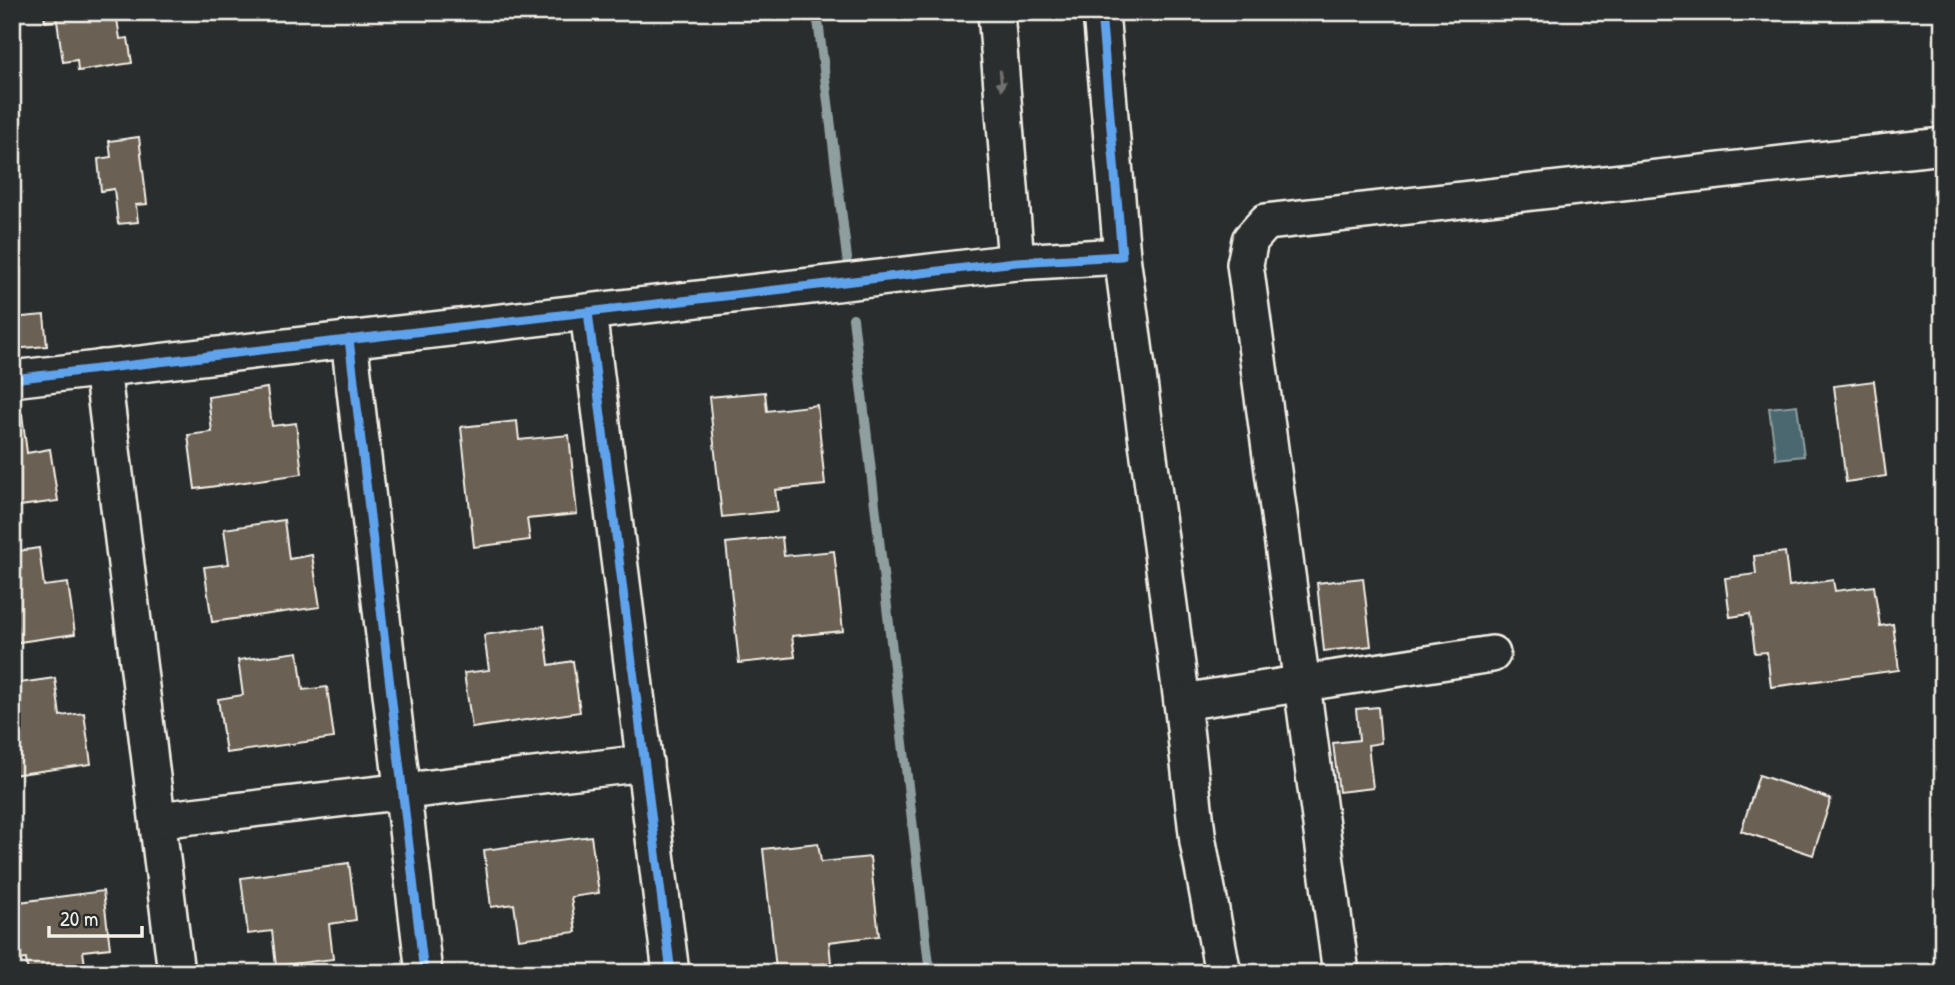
<svg xmlns="http://www.w3.org/2000/svg" width="1955" height="985" viewBox="0 0 1955 985" font-family="'Patrick Hand',sans-serif">
  <style>
    .water { fill: #4c6870; stroke: #8f9fa0; stroke-width: 2 }
    .lines { fill: none; stroke-linecap: round; stroke-linejoin: round }
    .stream { stroke: #8f9fa0; stroke-width: 10 }
    .building { fill: #6b6052; stroke: #f4f1e8; stroke-width: 2 }
    .minor-casing { stroke: #f4f1e8; stroke-width: 40 }
    .minor { stroke: #2a2d2e; stroke-width: 35 }
    .cycleway-casing { stroke: #2a2d2e; stroke-width: 13 }
    .cycleway { stroke: #60a3ed; stroke-width: 9 }
    .oneway { fill: #71726f }
  </style>
  <rect width="100%" height="100%" fill="#2a2d2e"/>
  <filter id="ink" filterUnits="userSpaceOnUse"><feTurbulence type="fractalNoise" baseFrequency=".0143" numOctaves="2"/><feDisplacementMap in="SourceGraphic" scale="14" xChannelSelector="R" yChannelSelector="G"/><feConvolveMatrix kernelMatrix="1 2 1 2 8 2 1 2 1" color-interpolation-filters="sRGB"/></filter>
  <g filter="url(#ink)">
    <path class="water" d="M1797 405 1804 456 1776 459 1769 408Z"/>
    <g class="lines">
      <g class="stream">
        <path d="M817 12 847 258"/>
        <path d="M853 318 930 973"/>
      </g>
    </g>
    <g class="building">
      <path d="M44 12H116L120 39 128 38 132 63 78 71 77 60 63 62 57 21 45 22Z"/>
      <path d="M139 137 147 204 136 205 138 222 118 224 114 189 101 191 98 159 111 157 109 141Z"/>
      <path d="M44 315 47 346 12 349V318Z"/>
      <path d="M1874 381 1886 476 1846 482 1834 386Z"/>
      <path d="M267 388 272 426 296 423 302 474 195 489 188 435 212 432 208 397Z"/>
      <path d="M765 392 767 411 817 405 825 485 775 490 778 511 722 517 709 397Z"/>
      <path d="M22 414 27 453 50 449 58 501 12 507V416Z"/>
      <path d="M517 421 519 440 569 435 577 514 527 519 530 540 474 547 461 427Z"/>
      <path d="M284 520 289 559 312 555 320 607 212 622 204 567 229 564 224 529Z"/>
      <path d="M782 537 784 556 834 551 843 631 792 636 795 657 739 663 726 543Z"/>
      <path d="M39 548 44 586 68 583 75 634 12 643V552Z"/>
      <path d="M1785 552 1789 586 1833 580 1835 591 1874 586 1880 626 1893 624 1899 670 1771 687 1767 652 1755 653 1750 614 1730 617 1725 578 1756 574 1754 556Z"/>
      <path d="M1363 578 1371 646 1324 651 1317 583Z"/>
      <path d="M544 626 549 665 573 661 580 712 472 728 464 673 489 670 484 635Z"/>
      <path d="M298 652 303 690 327 687 334 738 226 753 218 699 243 695 238 660Z"/>
      <path d="M55 678 60 716 84 713 91 764 12 775V684Z"/>
      <path d="M1378 707 1381 743 1368 745 1373 788 1339 792 1333 743 1359 740 1356 709Z"/>
      <path d="M1759 775 1831 799 1813 855 1741 831Z"/>
      <path d="M591 836 599 893 571 897 576 932 519 939 514 904 491 907 484 850Z"/>
      <path d="M818 843 821 862 870 857 879 936 829 942 831 963 776 969 763 849Z"/>
      <path d="M349 863 356 920 329 924 333 959 276 966 272 931 248 934 241 878Z"/>
      <path d="M103 891 110 948 83 951 86 973H28L26 959 12 960V903Z"/>
    </g>
    <g class="lines">
      <defs>
        <g id="minor">
          <path d="M996 12 1016 262"/>
          <path d="M1101 12 1122 256 1182 702 1198 842 1223 973"/>
          <path d="M588 312 671 973"/>
          <path d="M349 339 424 973"/>
          <path d="M102 368 176 973"/>
          <path d="M12 379 1016 262 1122 256"/>
          <path d="M1182 702 1492 654"/>
          <path d="M158 820 645 763"/>
          <path d="M1341 973 1245 264 1250 240 1266 222 1943 146"/>
        </g>
      </defs>
      <use href="#minor" class="minor-casing"/>
      <use href="#minor" class="minor"/>
      <defs>
        <g id="cycleway">
          <path d="M588 312 671 973"/>
          <path d="M349 339 424 973"/>
          <path d="M12 379 1016 262 1122 256 1101 12"/>
        </g>
      </defs>
      <use href="#cycleway" class="cycleway-casing"/>
      <use href="#cycleway" class="cycleway"/>
    </g>
    <defs><path id="oneway-solid" d="M-6-.8H1V-3.2L6.5 0L1 3.2V.8H-6Z" transform="scale(1.75)"/></defs>
    <use class="oneway" href="#oneway-solid" transform="translate(1001 80) rotate(85)"/>
  </g>
  <rect width="1955" height="985" fill="none" stroke="#2a2d2e" stroke-width="42"/>
  <rect x="21" y="21" width="1913" height="943" fill="none" stroke="#f4f1e8" stroke-width="2.5" filter="url(#ink)"/>
  <path d="M49 926v10h93v-10" fill="none" stroke="#f4f1e8" stroke-width="3.5"/>
  <text x="60" y="926" font-size="21" fill="#f4f1e8" stroke="#2a2d2e" stroke-width="5" paint-order="stroke">20 m</text>
</svg>
